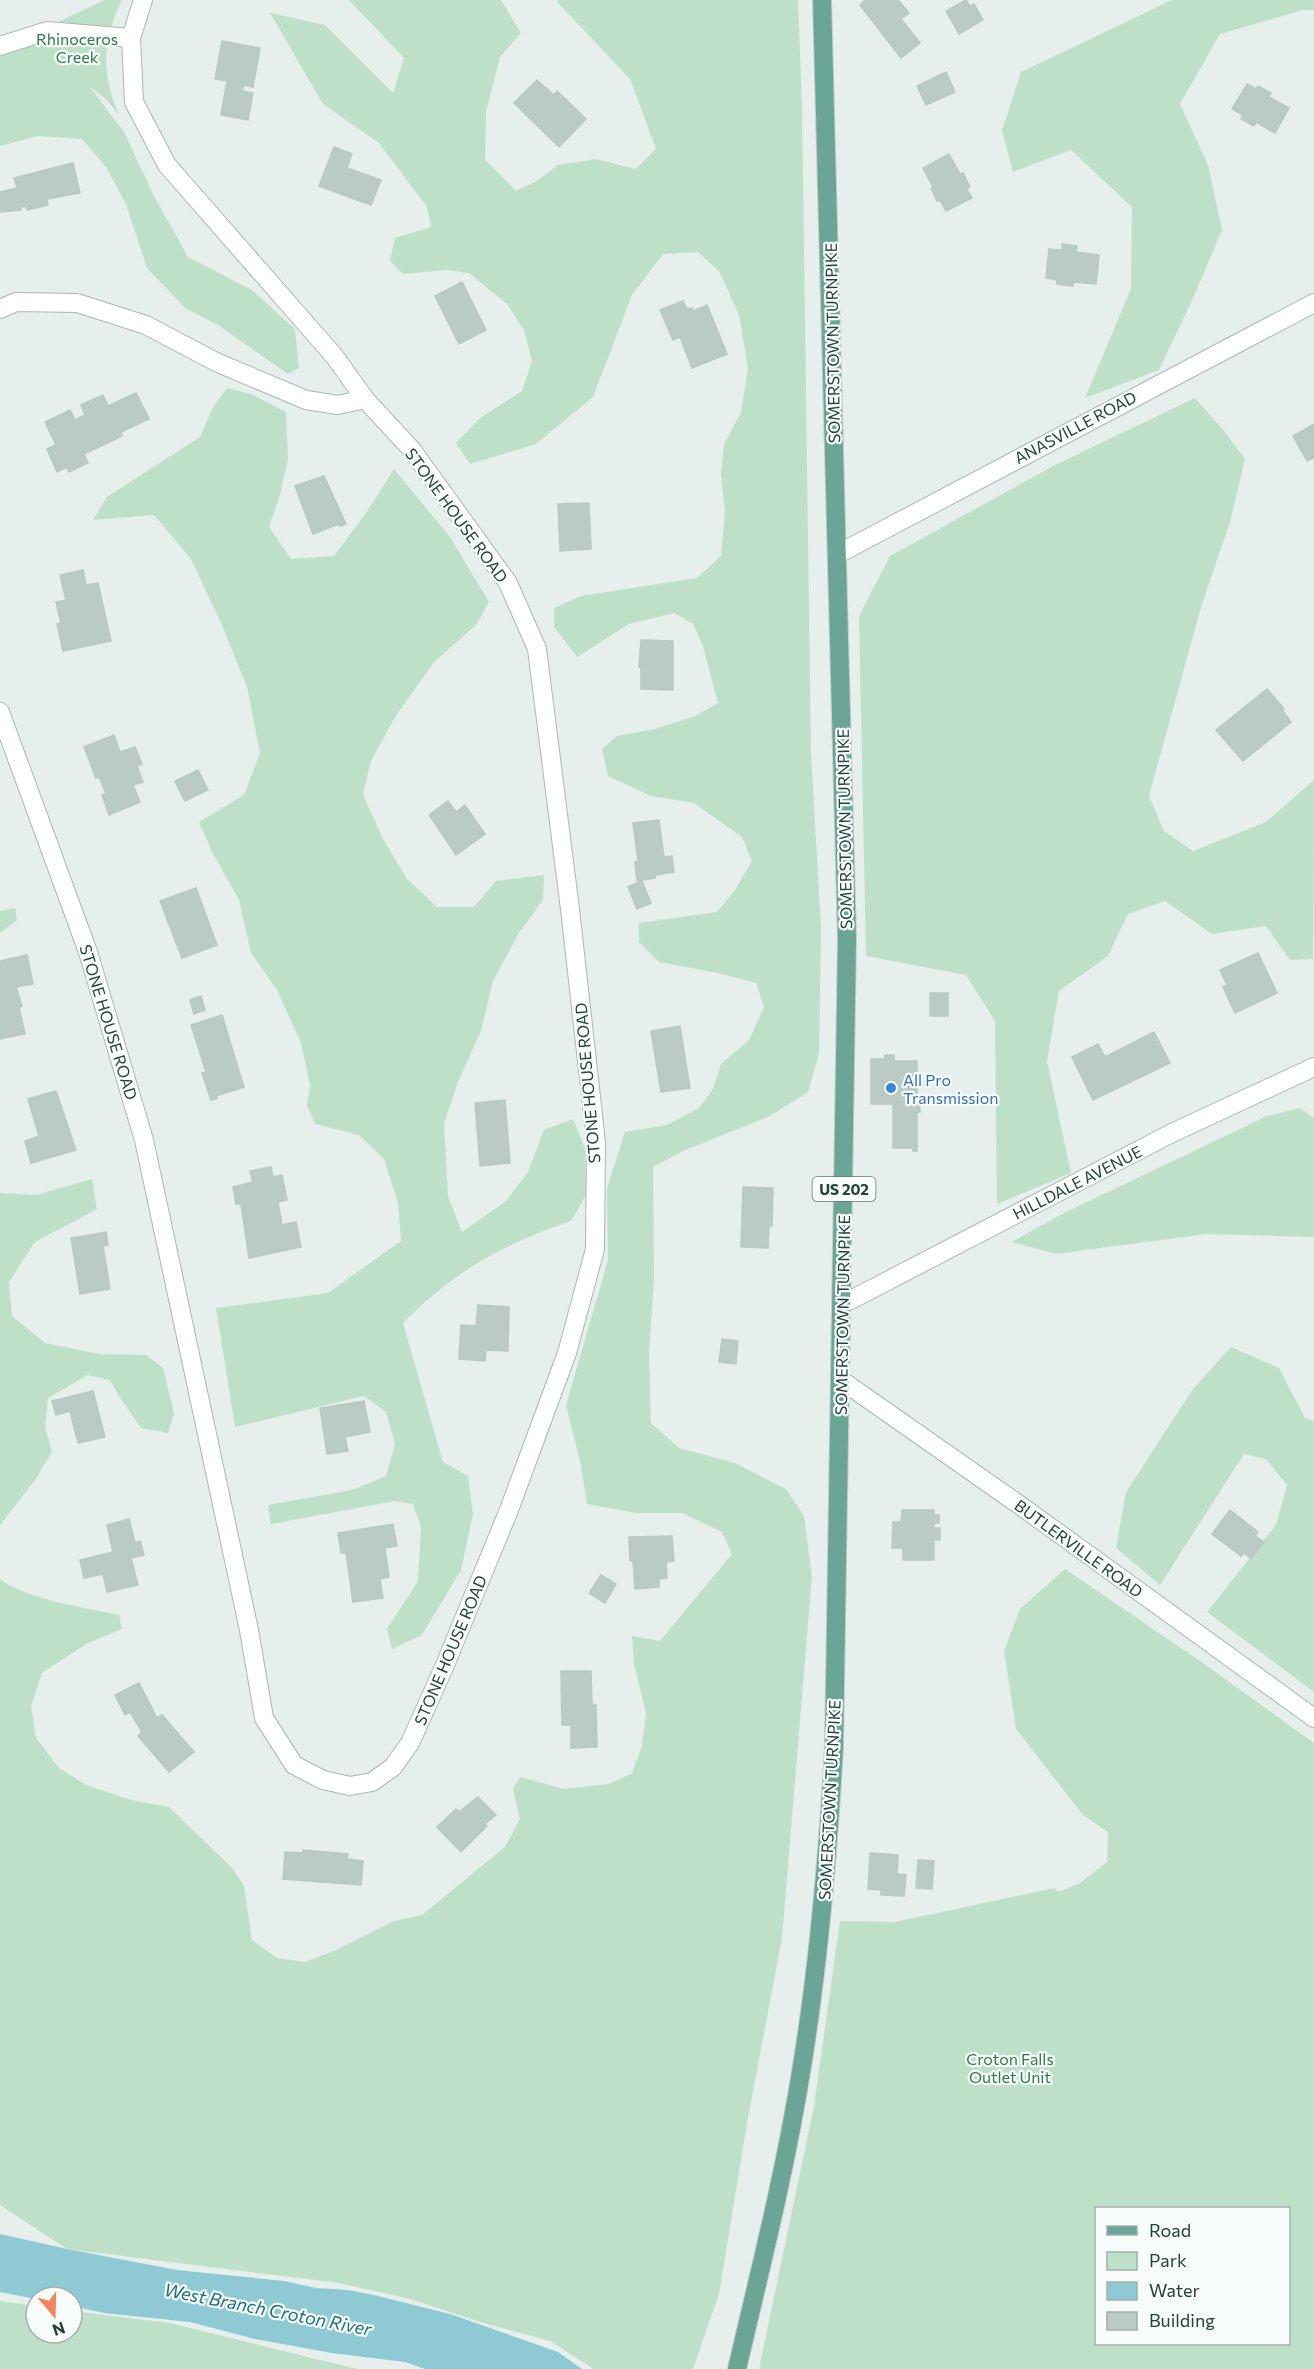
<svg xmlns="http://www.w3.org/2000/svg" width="1314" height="2369" viewBox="0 0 1314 2369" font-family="Commissioner,sans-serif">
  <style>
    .green { fill: #bfe0c8; fill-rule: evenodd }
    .water { fill: #8ec9d4 }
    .building { fill: #bbcac4; stroke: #b8c9c2; stroke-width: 1.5 }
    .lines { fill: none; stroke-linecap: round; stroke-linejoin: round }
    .street-casing { stroke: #a8b8b2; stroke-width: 20 }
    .secondary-casing { stroke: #a4bbb3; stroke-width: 20 }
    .primary-casing { stroke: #c2cac8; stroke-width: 20 }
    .street { stroke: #fff; stroke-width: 18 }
    .secondary { stroke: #fff; stroke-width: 18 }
    .primary { stroke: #6aa596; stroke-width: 18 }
    .shop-dot { fill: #3f7fe0; stroke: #f7fbf9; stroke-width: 2 }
    .labels { text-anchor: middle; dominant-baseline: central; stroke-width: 4.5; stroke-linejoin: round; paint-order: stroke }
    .shield { fill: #f7fbf9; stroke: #637a73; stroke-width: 1.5 }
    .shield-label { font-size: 15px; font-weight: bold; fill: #24423a }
    .park-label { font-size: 16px; fill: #2d7a4b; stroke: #f7fbf9 }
    .street-label { font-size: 16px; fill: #24423a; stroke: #f7fbf9 }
    .shop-label { font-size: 16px; fill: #366cbe; stroke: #f7fbf9; text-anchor: start }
    .water-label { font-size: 18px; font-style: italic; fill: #1c6f80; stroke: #f7fbf9 }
  </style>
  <rect width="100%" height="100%" fill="#e6efeb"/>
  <g class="green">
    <path d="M104 0H122C102 41 101 72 119 115L106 99 90 87 124 132 154 196 188 257 252 290 295 329 299 368 288 374 218 325 185 308 147 268 126 204 106 167 82 139 38 136 0 146V37L56 23Z"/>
    <path d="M349 0H501L521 33 500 57 486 112 485 160 516 191 540 179 558 165 596 159 636 169 656 149 630 79 559 4 557 0H798L802 107 811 753 821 927 819 1054 808 1092 770 1116 683 1151 653 1167 654 1279 649 1354 651 1423 679 1448 735 1463 786 1489 804 1516 812 1576 782 1938 748 2118 719 2294 693 2369H594L550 2341 480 2322 410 2299 339 2283 67 2249 0 2205V1579C22 1598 89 1609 119 1615L122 1629 86 1644 42 1673 31 1706 36 1738 59 1768 86 1785 131 1800 169 1807 232 1868 244 1886 252 1940 277 1958 305 1962 336 1950 394 1921 422 1915 505 1847 520 1819 513 1789 520 1777 564 1789 609 1784 632 1773 642 1746 646 1713 634 1664 632 1636 660 1641 732 1554 722 1532 682 1513H636L587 1504 580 1461 566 1405 608 1260 607 1188 625 1132 667 1125 699 1108 713 1089 721 1064 749 1040 764 1007 756 983 718 973 659 962 639 942V923L717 912 735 890 752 861 742 837 694 803 651 796 608 776 602 749 617 736 655 729 695 716 718 703 703 646 693 624 674 613 629 624 577 657 554 627V608L581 596 697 578 721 556 725 512 721 475 724 444 741 412 748 368 739 315 719 271 698 252 663 254 632 295 593 397 536 444 470 464 456 443 480 418 522 391 532 361 524 330 507 304 469 273 446 270 403 274 390 261 395 238 431 227 427 207 379 143 323 104 270 13 325 25 393 93 404 58Z"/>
    <path d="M1172 0H1314V10H1303L1220 34 1180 104 1208 165 1222 230 1194 296 1159 370 1085 398 1131 289 1132 207 1071 150 1013 172 1002 131 1021 72Z"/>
    <path d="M227 388 251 394 286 412 288 459 280 495 269 527 291 559 334 556 366 513 394 469 450 537 489 602 476 625 434 662 395 717 371 761 363 794 383 839 407 879 437 907H474L496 881 544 875 543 900 519 933 493 981 481 1031 458 1082 444 1123 448 1196 462 1232 506 1201 528 1172 544 1130 573 1119 585 1148 586 1195 571 1221C501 1245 456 1270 403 1323L443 1462 468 1476 473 1514 461 1570 422 1635 392 1649 387 1629 418 1581 421 1527 413 1504 395 1501 271 1524 268 1505 352 1490 386 1476 395 1444 386 1412 364 1396 235 1427 216 1308 328 1293 401 1241 398 1203 384 1159 359 1135 315 1124 307 1105 310 1085 301 1043 277 990 251 953 239 900 212 852 199 822 244 795 260 753 247 687 221 623 191 559 154 515 93 520 107 497 200 437 213 407Z"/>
    <path d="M1195 398 1224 431 1245 459 1230 522 1201 607 1149 796 1164 831 1193 851 1266 822 1314 780 1313 959 1290 960 1266 926 1212 934 1165 901 1128 914 1108 956 1059 991 1047 1061 1071 1173 997 1204 995 1021 966 975 866 956 859 616 890 556 1055 465Z"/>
    <path d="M15 908 17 920 0 933V911Z"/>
    <path d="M1300 1108 1314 1118V1237L1206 1234 1056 1254 1012 1242 1060 1215 1267 1116Z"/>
    <path d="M92 1179 97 1209 35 1242 9 1282 12 1316 45 1343 99 1354 146 1355 163 1368 174 1413 168 1433 141 1428 121 1399 110 1380 88 1375 48 1398 45 1427 52 1452 35 1480 0 1525V1193L36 1195Z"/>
    <path d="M1231 1347 1279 1368 1305 1418 1314 1421V1692L1207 1612 1276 1525 1287 1485 1266 1459 1244 1454 1160 1585 1116 1548 1126 1492 1193 1389Z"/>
    <path d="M1065 1569 1203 1663 1314 1743V2369H759L814 2106 840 1921 895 1922 1054 1888 1059 1892 1080 1883 1107 1862 1108 1832 1083 1815 1016 1729 1004 1651 1020 1609ZM1096 2208H1288V2344H1096Z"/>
    <path d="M0 2301 36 2306V2333H72V2311L170 2323 357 2369H0Z"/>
  </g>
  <path class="water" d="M0 2234 67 2249 177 2270 284 2281 316 2288 348 2290 374 2295 450 2314 558 2352 582 2369H425L405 2362 332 2353 255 2339 190 2322 104 2313 72 2306V2297H36V2299L0 2292Z"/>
  <g class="building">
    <path d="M865 0H898L909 13 901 19 920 43 901 58 860 5Z"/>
    <path d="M966 0 970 6 974 4 983 20 959 34 946 11Z"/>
    <path d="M222 41 260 48 253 87 244 85 242 91 253 93 248 120 221 115 227 81 215 79Z"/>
    <path d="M946 72 955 92 926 105 917 86Z"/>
    <path d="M537 80 554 95 557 91 586 119 559 147 514 103Z"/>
    <path d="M1247 84 1256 89 1258 86 1271 93 1269 97 1289 108 1275 133 1256 122 1254 126 1241 119 1243 115 1232 109Z"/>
    <path d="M334 147 352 154 347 168 381 180 371 205 319 186Z"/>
    <path d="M949 154 960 174 963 173 970 187 967 189 972 198 946 211 940 200 937 201 931 188 933 187 923 168Z"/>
    <path d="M73 163 80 193 47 199 48 205 27 210 26 206 21 207V210L1 212 0 192 17 188 14 178Z"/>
    <path d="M1062 244 1077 246 1076 252 1099 255 1096 284 1073 282V286L1057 284V280L1046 278 1049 249 1062 250Z"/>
    <path d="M462 282 486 330 459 344 435 296Z"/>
    <path d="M683 301 687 309 692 308 693 311 707 305 727 354 692 368 680 337 673 340 660 310Z"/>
    <path d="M136 393 149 419 121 432 122 436 84 454 88 463 69 472 67 467 57 472 47 449 56 445 45 422 70 410 75 420 85 415 81 405 103 395 108 406Z"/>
    <path d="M1314 424V458L1307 461 1293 436Z"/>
    <path d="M324 476 346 524 340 526 339 524 313 534 295 486Z"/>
    <path d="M589 503 591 549 560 551 558 504Z"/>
    <path d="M83 570 86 585 98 583 111 641 63 651 57 624 61 623 56 602 66 600 60 575Z"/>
    <path d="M641 640 673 641V690L641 689V667H639Z"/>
    <path d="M1267 689 1284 709 1282 710 1291 722 1243 761 1216 730Z"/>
    <path d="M114 735 120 752 135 747 142 764 137 766 143 782 133 785 140 802 109 815 102 795 106 794 99 777 96 778 84 747Z"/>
    <path d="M198 770 208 790 185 801 175 781Z"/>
    <path d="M448 801 456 812 465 805 485 834 456 855 429 815Z"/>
    <path d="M659 820 664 857 672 856 674 872 655 875V878L637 881 635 862 638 861 633 823Z"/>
    <path d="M642 881 651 903 637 909 628 887Z"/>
    <path d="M196 888 217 945 182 958 160 901Z"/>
    <path d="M1258 953 1277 993 1235 1013 1223 987 1227 985 1220 970Z"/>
    <path d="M27 955 33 984 16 987 22 1006 19 1007 25 1034 0 1039V961Z"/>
    <rect x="930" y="993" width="18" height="23"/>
    <path d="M201 996 205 1010 194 1014 190 1000Z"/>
    <path d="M222 1015 244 1087 216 1096 217 1098 211 1100 202 1073 206 1072 191 1025Z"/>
    <path d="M680 1026 690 1088 661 1092 651 1031Z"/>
    <path d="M1154 1032 1170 1063 1093 1100 1072 1057 1098 1044 1105 1057Z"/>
    <path d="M885 1055H894V1061H917V1102H920V1112H917V1151H913V1148H893V1104H871V1059H885Z"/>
    <path d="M56 1091 76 1150 31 1163 25 1141 39 1136 28 1099Z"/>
    <path d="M505 1100 510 1163 480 1166 475 1103Z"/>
    <path d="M271 1167 273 1177 282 1175 287 1200 278 1202 282 1225 296 1222 301 1247 249 1258 241 1204H236L233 1187 253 1182 250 1171Z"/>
    <path d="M743 1187 773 1188 772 1226H769L768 1248 741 1247Z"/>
    <path d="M106 1232 108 1245 103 1246 110 1289 80 1294 71 1238Z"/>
    <path d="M478 1305 509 1307 508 1351 486 1350 485 1361 459 1359 461 1325 476 1326Z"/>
    <path d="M722 1339 738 1341 736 1364 719 1362Z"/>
    <path d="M93 1391 105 1437 78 1443 70 1411 56 1415 52 1401Z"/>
    <path d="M364 1401 370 1432 345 1437 348 1451 327 1454 320 1408Z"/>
    <path d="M902 1510H934V1515H939V1523H934V1528H940V1540H934V1560H903V1548H892L893 1522H901Z"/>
    <path d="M1230 1510 1258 1532 1255 1536 1264 1542 1251 1559 1244 1553 1241 1556 1212 1534Z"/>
    <path d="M129 1519 135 1543 140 1541 144 1555 131 1558 138 1585 107 1592 103 1574 84 1578 80 1560 113 1552 107 1525Z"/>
    <path d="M393 1524 397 1546 385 1548 389 1577 380 1579 383 1598 353 1602 346 1553H341L338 1533Z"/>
    <path d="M672 1536 674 1561 666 1562 667 1578 659 1579V1587L635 1589 633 1561H630L629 1537Z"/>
    <path d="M601 1575 616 1584 605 1603 589 1593Z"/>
    <path d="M561 1671H591L592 1705H596L597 1747 571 1748V1725H562Z"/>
    <path d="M139 1683 157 1718 162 1715 194 1752 169 1772 138 1736 142 1732 130 1712 125 1715 115 1695Z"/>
    <path d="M478 1797 496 1815 485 1824 487 1826 461 1852 437 1827 456 1809 459 1812Z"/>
    <path d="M303 1850 348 1854 347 1859 363 1861 361 1885 283 1879 285 1852 303 1853Z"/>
    <path d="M870 1853 898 1855 897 1874 906 1875 904 1896 881 1895V1890L868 1889Z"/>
    <path d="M918 1860 934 1861 932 1889 916 1888Z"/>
  </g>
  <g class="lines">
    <defs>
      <g id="street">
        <path d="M143 0 131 38 134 102 167 165 335 357 365 399"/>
        <path d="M0 46 47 31 131 38"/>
        <path d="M0 309 16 302 77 303 146 325 216 362 306 400 338 405 365 399 412 450 508 583 537 649 570 909 596 1142 595 1249 567 1353 509 1510 445 1665 410 1743 393 1767 372 1782 350 1786 323 1780 294 1765 264 1718 249 1630 144 1140 88 952 0 712"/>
        <path d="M838 554 1314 303"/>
        <path d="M843 1304 1172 1133 1314 1067"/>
      </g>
      <path id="secondary" d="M841 1380 1021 1506 1314 1718"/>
      <path id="primary" d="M737 2369C760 2270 785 2172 801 2072 819 1964 828 1855 834 1746L847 939 822 0"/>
    </defs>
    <use href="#street" class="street-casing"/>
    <use href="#secondary" class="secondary-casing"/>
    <use href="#primary" class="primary-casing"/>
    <use href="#street" class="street"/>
    <use href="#secondary" class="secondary"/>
    <use href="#primary" class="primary"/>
  </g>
  <circle class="shop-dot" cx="891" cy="1088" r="6"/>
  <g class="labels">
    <rect class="shield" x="812.5" y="1177" width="63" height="24" rx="4.5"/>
    <g class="shield-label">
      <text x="844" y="1189">US 202</text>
    </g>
    <g class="park-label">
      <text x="77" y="38">Rhinoceros<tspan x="77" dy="18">Creek</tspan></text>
      <text x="1010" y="2058">Croton Falls<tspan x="1010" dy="18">Outlet Unit</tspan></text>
    </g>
    <g class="street-label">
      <text transform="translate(832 343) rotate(-91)">SOMERSTOWN TURNPIKE</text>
      <text transform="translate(1075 427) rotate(-28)">ANASVILLE ROAD</text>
      <text transform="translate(457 515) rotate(54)">STONE HOUSE ROAD</text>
      <text transform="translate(844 829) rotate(-91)">SOMERSTOWN TURNPIKE</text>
      <text transform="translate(109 1022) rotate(73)">STONE HOUSE ROAD</text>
      <text transform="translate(587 1083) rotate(-95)">STONE HOUSE ROAD</text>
      <text transform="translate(1077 1182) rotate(-27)">HILLDALE AVENUE</text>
      <text transform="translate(842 1315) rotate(-89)">SOMERSTOWN TURNPIKE</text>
      <text transform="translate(1079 1548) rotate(36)">BUTLERVILLE ROAD</text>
      <text transform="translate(450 1650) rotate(-67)">STONE HOUSE ROAD</text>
      <text transform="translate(829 1800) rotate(-87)">SOMERSTOWN TURNPIKE</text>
    </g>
    <g class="shop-label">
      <text x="903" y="1079">All Pro<tspan x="903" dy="18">Transmission</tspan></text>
    </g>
    <g class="water-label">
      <text transform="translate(268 2309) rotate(11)">West Branch Croton River</text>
    </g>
  </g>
  <rect x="1095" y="2207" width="195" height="138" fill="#f7fbf9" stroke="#a3b1ad" stroke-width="1.5"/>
  <rect x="1107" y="2226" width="30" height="9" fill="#6aa596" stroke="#a3b1ad" stroke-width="1.5"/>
  <text x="1149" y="2237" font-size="18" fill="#24423a">Road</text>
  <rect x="1107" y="2252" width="30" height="18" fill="#bfe0c8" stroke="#a3b1ad" stroke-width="1.5"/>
  <text x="1149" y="2267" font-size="18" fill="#24423a">Park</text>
  <rect x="1107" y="2282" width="30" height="18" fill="#8ec9d4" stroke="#a3b1ad" stroke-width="1.5"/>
  <text x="1149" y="2297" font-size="18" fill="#24423a">Water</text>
  <rect x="1107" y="2312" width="30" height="18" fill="#bbcac4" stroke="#a3b1ad" stroke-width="1.5"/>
  <text x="1149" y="2327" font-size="18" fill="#24423a">Building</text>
  <g transform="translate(54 2315) rotate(161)"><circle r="28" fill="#f7fbf9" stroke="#a3b1ad" stroke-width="1.5"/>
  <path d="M0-4.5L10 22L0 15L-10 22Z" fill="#f4845f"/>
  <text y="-9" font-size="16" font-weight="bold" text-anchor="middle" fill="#24423a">N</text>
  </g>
</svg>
